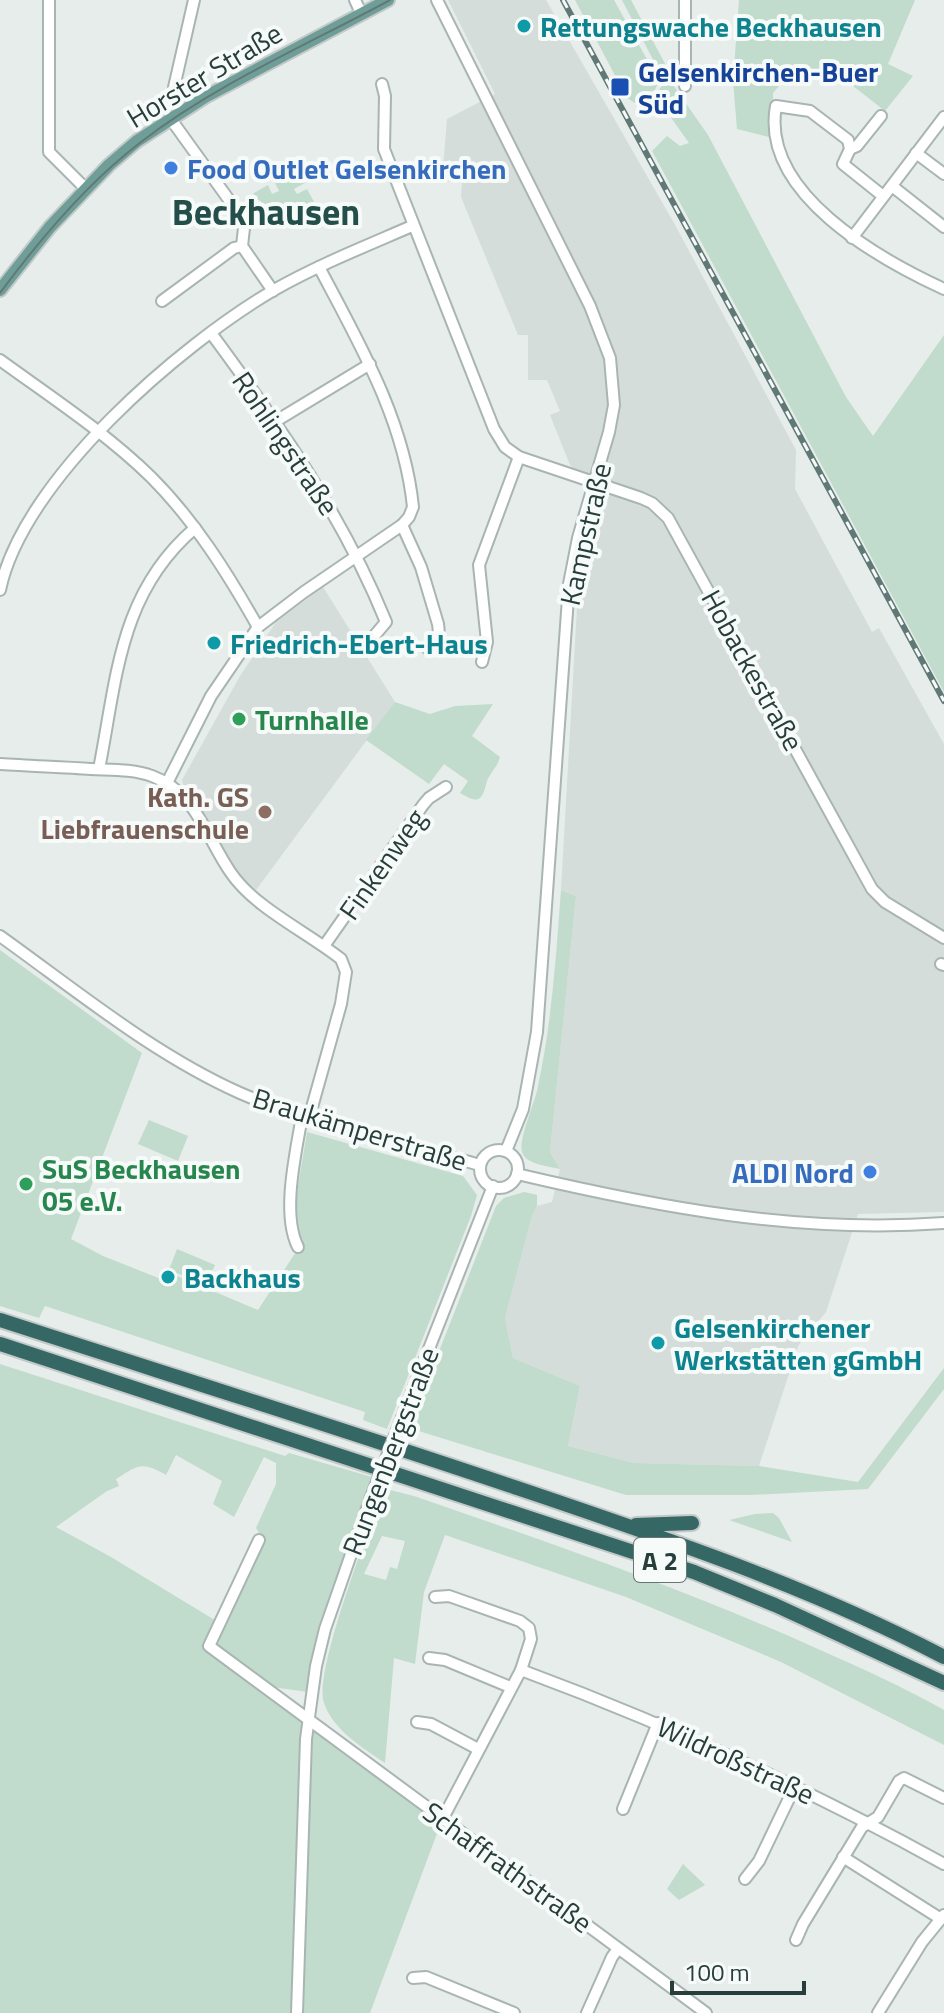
<svg xmlns="http://www.w3.org/2000/svg" width="944" height="2013" viewBox="0 0 944 2013" font-family="'Titillium Web',sans-serif">
  <style>
    .built { fill: #d4ddda }
    .green { fill: #c1dccc; fill-rule: evenodd }
    .lines { fill: none; stroke-linecap: round; stroke-linejoin: round }
    .minor-casing { stroke: #a9b5b3; stroke-width: 14 }
    .major-casing { stroke: #c3c9c8; stroke-width: 16 }
    .highway-casing { stroke: #c3c9c8; stroke-width: 18 }
    .minor { stroke: #fff; stroke-width: 10 }
    .major { stroke: #6f9e98; stroke-width: 12 }
    .highway { stroke: #356764; stroke-width: 14 }
    .tram { stroke: #617976; stroke-width: 2 }
    .rail-casing { stroke: #617976; stroke-width: 6 }
    .rail { stroke: #f6faf9; stroke-width: 3; stroke-dasharray: 9; stroke-linecap: butt }
    .minor-bridge-casing { stroke: #a9b5b3; stroke-width: 14; stroke-linecap: butt }
    .minor-bridge { stroke: #fff; stroke-width: 10 }
    .culture-dot { fill: #0f9aa8; stroke: #f6faf9; stroke-width: 3 }
    .transit-dot { fill: #1a4fb4; stroke: #f6faf9; stroke-width: 3 }
    .shop-dot { fill: #3f7fe0; stroke: #f6faf9; stroke-width: 3 }
    .leisure-dot { fill: #2e9e5b; stroke: #f6faf9; stroke-width: 3 }
    .education-dot { fill: #8d6e63; stroke: #f6faf9; stroke-width: 3 }
    .labels { text-anchor: middle; dominant-baseline: central; stroke-width: 8; stroke-linejoin: round; paint-order: stroke }
    .shield { fill: #f6faf9; stroke: #657674; stroke-width: 2 }
    .shield-label { font-size: 26px; font-weight: bold; fill: #273e3b }
    .culture-label { font-size: 28px; font-weight: bold; fill: #0d838f; stroke: #f6faf9; text-anchor: start }
    .transit-label { font-size: 28px; font-weight: bold; fill: #164399; stroke: #f6faf9; text-anchor: start }
    .street-label { font-size: 28px; fill: #273e3b; stroke: #f6faf9 }
    .shop-label { font-size: 28px; font-weight: bold; fill: #366cbe; stroke: #f6faf9; text-anchor: start }
    .leisure-label { font-size: 28px; font-weight: bold; fill: #27864d; stroke: #f6faf9; text-anchor: start }
    .education-label { font-size: 28px; font-weight: bold; fill: #785e54; stroke: #f6faf9; text-anchor: end }
    .district-label { font-size: 36px; font-weight: bold; fill: #244e4a; stroke: #f6faf9 }
  </style>
  <rect width="100%" height="100%" fill="#e6edeb"/>
  <g class="built">
    <path d="M448 0H546L674 223 796 450 795 489 872 632 879 628 944 744V1212L858 1214 826 1312 798 1346 759 1466 634 1463 568 1446 580 1386 513 1358 505 1318 532 1216 537 1206 552 1202 560 1169 550 1152 576 896 561 890 577 607 591 529 601 502 570 465 550 415 560 411 547 380H528V335H518L461 197 462 183 442 181 447 119 495 94Z"/>
    <path d="M323 587 395 702 256 890 239 874 226 855 201 809 185 790 182 780 240 676 276 622Z"/>
  </g>
  <g class="green">
    <path d="M575 0H614L659 81 655 90 635 103 627 98Z"/>
    <path d="M622 0H631L670 73 662 77Z"/>
    <path d="M739 0H915L888 64 913 76 885 111 848 82 789 74 773 93V138L737 129 733 81Z"/>
    <path d="M665 82H671L708 135 846 397 873 436 944 335V692L652 151 667 136 680 146 689 143 655 95Z"/>
    <path d="M297 170 305 183 294 189 297 194 307 189 318 209 306 217 302 211 298 213 301 219 292 221 272 215V213L249 208 248 213H243L235 202 260 206 261 201 253 198 254 193 268 185 272 194 279 191 275 183Z"/>
    <path d="M395 702 430 714 455 706 493 704 472 736 500 757C498 766 490 773 487 781 482 800 480 805 460 793L468 781 444 764 429 784 366 740Z"/>
    <path d="M561 890 576 896 550 1152 560 1169C549 1166 526 1165 522 1152 518 1140 536 1100 538 1086 552 1021 556 956 561 890Z"/>
    <path d="M0 950 142 1053 71 1239 103 1256 171 1283 175 1275 258 1310 303 1241 293 1216 307 1132 463 1176 477 1195 471 1216 387 1429 363 1420 365 1412 45 1306 39 1318 0 1306Z"/>
    <path d="M149 1120 188 1136 178 1161 138 1144Z"/>
    <path d="M524 1192 537 1195V1206L532 1216 505 1318 513 1358 580 1386 568 1446 634 1463 759 1466 858 1482 944 1368V1389L868 1489 751 1495H626L409 1428 496 1206 504 1198Z"/>
    <path d="M177 1249 215 1265 206 1285 169 1270Z"/>
    <path d="M0 1364 285 1456 289 1453 372 1477 321 1628 308 1692 265 1686 211 1646 264 1541 256 1528 276 1484V1463L264 1457 234 1517 213 1504 222 1481 176 1455 166 1475C141 1461 139 1465 116 1479L119 1486 107 1491 56 1527 111 1557 218 1622 208 1646 442 1820 370 2013H0Z"/>
    <path d="M386 1489 414 1496C550 1543 687 1590 818 1649 861 1668 903 1687 944 1710V1745L781 1662 626 1597 445 1535 424 1592 415 1664 394 1658 385 1763C363 1748 333 1730 324 1703 313 1673 370 1527 383 1491ZM382 1536 405 1541 397 1569 390 1567 386 1580 364 1574Z"/>
    <path d="M773 1513 779 1518 792 1542 729 1520 755 1514Z"/>
    <path d="M683 1864 705 1885 679 1900 667 1889Z"/>
  </g>
  <g class="lines">
    <defs>
      <g id="minor">
        <path d="M49 0V152L86 189"/>
        <path d="M355 0 361 13"/>
        <path d="M437 0 590 306 610 358 614 405 609 432 578 538 569 584 537 1032 523 1109 506 1151"/>
        <path d="M382 84 385 96 384 149 494 429 505 447 519 457 641 498 652 503 668 518 872 889 885 902 944 938"/>
        <path d="M685 86V0"/>
        <path d="M172 96 194 0"/>
        <path d="M170 118 242 218 244 228 242 246"/>
        <path d="M850 149 857 146 881 116"/>
        <path d="M916 153 944 174"/>
        <path d="M892 186 944 227"/>
        <path d="M883 196 843 164 850 149 848 140 810 111 776 106C760 193 879 259 944 289"/>
        <path d="M852 238 944 117"/>
        <path d="M162 301 234 248 242 246 273 291"/>
        <path d="M211 333C279 425 343 516 386 622L375 635"/>
        <path d="M0 360C51 397 106 433 151 477 195 521 228 574 258 627"/>
        <path d="M276 421 370 364"/>
        <path d="M402 525 421 567 438 624C440 636 438 642 428 649"/>
        <path d="M0 590C23 480 180 345 274 290 318 265 366 246 412 226"/>
        <path d="M482 662 487 642 479 565 519 457"/>
        <path d="M0 764C30 766 61 767 91 769 111 770 133 769 152 776 196 792 206 837 231 873 255 908 307 932 341 959L346 972 341 1004 309 1118"/>
        <path d="M99 769C117 678 119 593 195 528"/>
        <path d="M167 783 211 696 258 627 304 592 402 525 409 517 413 507C404 419 359 343 319 267"/>
        <path d="M0 936C77 991 153 1054 240 1093 316 1126 400 1143 480 1165"/>
        <path d="M324 946 423 805 429 798 446 787"/>
        <path d="M941 964 944 965"/>
        <circle cx="499" cy="1169" r="19"/>
        <path d="M517 1174C657 1207 799 1234 944 1223"/>
        <path d="M298 1247C281 1214 296 1152 302 1116"/>
        <path d="M399 1425 493 1186"/>
        <path d="M259 1540 209 1646 706 2013"/>
        <path d="M435 1597 449 1596 520 1621 529 1628 531 1639 521 1670"/>
        <path d="M429 1658 445 1660 510 1687"/>
        <path d="M417 1722 431 1724 478 1749"/>
        <path d="M623 1809 658 1723"/>
        <path d="M442 1820 521 1670C667 1724 808 1789 944 1864"/>
        <path d="M843 1857 941 1919"/>
        <path d="M745 1879 759 1861 795 1786"/>
        <path d="M796 1940 803 1924 862 1827 878 1817 899 1781 904 1778 944 1798"/>
        <path d="M413 1978 426 1977 514 2013"/>
        <path d="M297 2013 306 1739 316 1666 325 1629 371 1497"/>
        <path d="M587 2013 612 1957 618 1949"/>
        <path d="M878 2013 922 1942 944 1915"/>
      </g>
      <path id="major" d="M0 290 50 227 109 165 137 141 205 97 388 0"/>
      <g id="highway">
        <path d="M0 1320C173 1376 346 1430 517 1488 662 1537 808 1586 944 1657"/>
        <path d="M0 1344 694 1572 775 1605 944 1683"/>
        <path d="M636 1525 692 1523"/>
      </g>
    </defs>
    <use href="#minor" class="minor-casing"/>
    <use href="#major" class="major-casing"/>
    <use href="#highway" class="highway-casing"/>
    <use href="#minor" class="minor"/>
    <use href="#major" class="major"/>
    <use href="#highway" class="highway"/>
    <path class="tram" d="M0 293C40 239 87 183 141 142 216 84 307 45 390 0"/>
    <defs>
      <path id="rail" d="M563 0 944 701"/>
    </defs>
    <use href="#rail" class="rail-casing"/>
    <use href="#rail" class="rail"/>
    <defs>
      <path id="minor-bridge" d="M371 1497 399 1425"/>
    </defs>
    <use href="#minor-bridge" class="minor-bridge-casing"/>
    <use href="#minor-bridge" class="minor-bridge"/>
  </g>
  <g class="culture-dot">
    <circle cx="524" cy="26" r="8"/>
    <circle cx="214" cy="643" r="8"/>
    <circle cx="168" cy="1277" r="8"/>
    <circle cx="658" cy="1343" r="8"/>
  </g>
  <rect class="transit-dot" x="610" y="77" width="20" height="20" rx="4"/>
  <g class="shop-dot">
    <circle cx="171" cy="168" r="8"/>
    <circle cx="870" cy="1172" r="8"/>
  </g>
  <g class="leisure-dot">
    <circle cx="239" cy="719" r="8"/>
    <circle cx="26" cy="1184" r="8"/>
  </g>
  <circle class="education-dot" cx="265" cy="812" r="8"/>
  <g class="labels">
    <rect class="shield" x="634" y="1538" width="52" height="44" rx="6"/>
    <g class="shield-label">
      <text x="660" y="1560">A 2</text>
    </g>
    <g class="culture-label">
      <text x="540" y="26">Rettungswache Beckhausen</text>
      <text x="230" y="643">Friedrich-Ebert-Haus</text>
      <text x="184" y="1277">Backhaus</text>
      <text x="674" y="1327">Gelsenkirchener<tspan x="674" dy="32">Werkstätten gGmbH</tspan></text>
    </g>
    <g class="transit-label">
      <text x="638" y="71">Gelsenkirchen-Buer<tspan x="638" dy="32">Süd</tspan></text>
    </g>
    <g class="street-label">
      <text transform="translate(204 75) rotate(-31)">Horster Straße</text>
      <text transform="translate(286 443) rotate(56)">Rohlingstraße</text>
      <text transform="translate(585 534) rotate(-77)">Kampstraße</text>
      <text transform="translate(753 670) rotate(61)">Hobackestraße</text>
      <text transform="translate(382 864) rotate(-55)">Finkenweg</text>
      <text transform="translate(360 1129) rotate(17)">Braukämperstraße</text>
      <text transform="translate(390 1451) rotate(-69)">Rungenbergstraße</text>
      <text transform="translate(736 1760) rotate(25)">Wildroßstraße</text>
      <text transform="translate(508 1867) rotate(36)">Schaffrathstraße</text>
    </g>
    <g class="shop-label">
      <text x="187" y="168">Food Outlet Gelsenkirchen</text>
      <text x="854" y="1172" text-anchor="end">ALDI Nord</text>
    </g>
    <g class="leisure-label">
      <text x="255" y="719">Turnhalle</text>
      <text x="42" y="1168">SuS Beckhausen<tspan x="42" dy="32">05 e.V.</tspan></text>
    </g>
    <g class="education-label">
      <text x="249" y="796">Kath. GS<tspan x="249" dy="32">Liebfrauenschule</tspan></text>
    </g>
    <g class="district-label">
      <text x="266" y="211">Beckhausen</text>
    </g>
  </g>
  <path d="M672 1981v12h132v-12" fill="none" stroke="#273e3b" stroke-width="4"/>
  <text x="684" y="1981" font-size="24" fill="#273e3b" stroke="#f6faf9" stroke-width="6" paint-order="stroke">100 m</text>
</svg>
